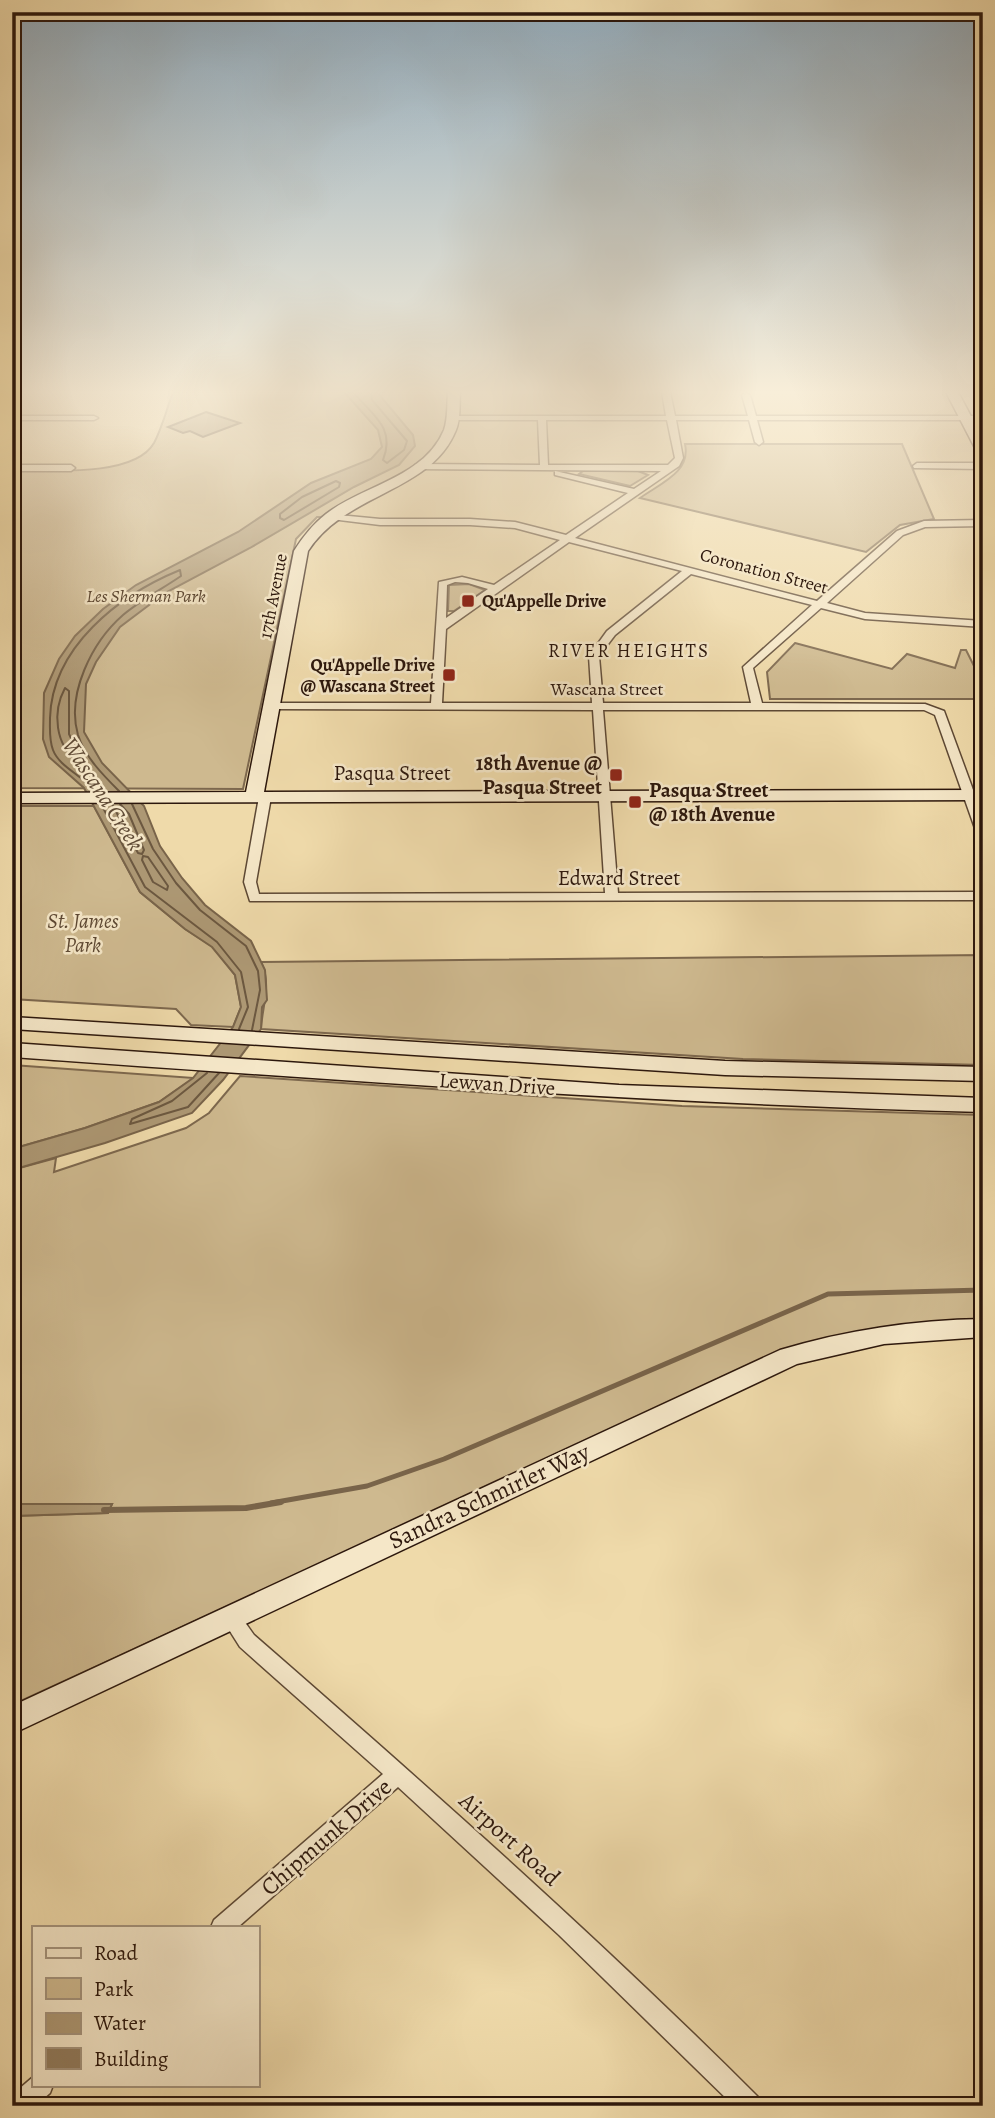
<svg xmlns="http://www.w3.org/2000/svg" width="995" height="2118" viewBox="0 0 995 2118" font-family="Alegreya,serif">
  <style>
    .green { fill: #ceb98f; stroke: #7d684e; stroke-width: 2 }
    .water { fill: #ad9874; stroke: #79644a; stroke-width: 2 }
    .lines { fill: none; stroke-linecap: round; stroke-linejoin: round }
    .shore { stroke: #6c5840; stroke-width: 2 }
    .stream-far1 { stroke: #79644a; stroke-width: 5 }
    .stream { stroke: #79644a; stroke-width: 6 }
    .building { fill: #917c5e; stroke: #2c170c; stroke-width: 2 }
    .street-casing { stroke: #5d4834; stroke-width: 3 }
    .secondary-casing { stroke: #2c170c; stroke-width: 3 }
    .street { fill: #f5e7c8; fill-rule: evenodd }
    .secondary { fill: #f5e7c8; fill-rule: evenodd }
    .poi-dot { fill: #8f2418; stroke: #f5e7c8; stroke-width: 2.5 }
    .labels { text-anchor: middle; dominant-baseline: central; stroke-width: 5; stroke-linejoin: round; paint-order: stroke }
    .far-street-label { font-size: 18px; fill: #2c170c; stroke: #f5e7c8 }
    .far-park-label { font-size: 18px; font-style: italic; fill: #5d4833; stroke: #f5e7c8 }
    .far-poi-label { font-size: 18px; font-weight: bold; fill: #2c170c; stroke: #f5e7c8; text-anchor: start }
    .far-neighbourhood-label { font-size: 19px; letter-spacing: 2px; fill: #2c170c; stroke: #f5e7c8 }
    .poi-label { font-size: 21px; font-weight: bold; fill: #2c170c; stroke: #f5e7c8; text-anchor: end }
    .street-label { font-size: 21px; fill: #2c170c; stroke: #f5e7c8 }
    .park-label { font-size: 21px; font-style: italic; fill: #5d4833; stroke: #f5e7c8 }
    .water-label { font-size: 23px; font-style: italic; fill: #604b36; stroke: #f5e7c8 }
    .near-street-label { font-size: 24px; fill: #2c170c; stroke: #f5e7c8 }
  </style>
  <rect width="100%" height="100%" fill="#efdaaa"/>
  <filter id="stains"><feTurbulence type="fractalNoise" baseFrequency=".00286" numOctaves="4"/><feColorMatrix values="0 0 0 0 .2 0 0 0 0 .09 0 0 0 0 .02 0 0 0 .5 -.17"/></filter>
  <radialGradient id="worn" r=".72"><stop offset=".6" stop-color="#630" stop-opacity="0"/><stop offset="1" stop-color="#630" stop-opacity=".3"/></radialGradient>
  <g class="green">
    <path d="M173 392H449C448 404 448 418 444 430 429 473 357 494 321 517H317L296 539 243 789 12 788V470C47 470 134 478 154 443 162 428 167 408 173 392Z"/>
    <path d="M685 444H902L934 519 900 525 866 552 640 498C661 483 691 472 685 444Z"/>
    <path d="M583 471H638L648 475 630 486 579 474Z"/>
    <path d="M469 584 485 590 454 611H448L449 585Z"/>
    <path d="M795 643 892 669 907 654 955 668 961 650H966L978 674H983V699H770L767 672Z"/>
    <path d="M12 806H94L140 892 185 929 213 947 235 975 241 1007 233 1027 191 1025 176 1009 12 999Z"/>
    <path d="M983 955V1065L743 1059 261 1029C262 1007 272 984 261 962Z"/>
    <path d="M12 1065 194 1078 159 1102 85 1128 12 1149Z"/>
    <path d="M240 1076 682 1106 983 1115V1319C916 1320 854 1332 789 1349L12 1705V1516L108 1513 112 1504H12V1170L56 1158 54 1172 186 1128 209 1113Z"/>
  </g>
  <g class="water">
    <path d="M344 392H377L413 435 415 446 399 465 354 487 250 548 165 593 120 627 96 662 86 684 84 732 102 763 144 806 160 846 182 878 205 905 251 941 265 970 267 1000 262 1007 261 1029 223 1080 192 1113 105 1143 12 1170V1149L85 1128 159 1102 193 1078 233 1027 241 1007 235 975 212 947 185 929 140 892 84 788 49 757 43 739 44 693 59 659 75 636 103 609 136 585 238 532 311 483 371 459 382 447 378 430Z"/>
    <path d="M12 1504H112L108 1513 12 1516Z"/>
  </g>
  <g class="lines">
    <g class="shore">
      <path d="M353 392C372 415 396 427 383 460L387 463 404 450 407 441 372 400 371 392"/>
      <path d="M336 481 340 483 339 487 284 520 280 518V514L302 497Z"/>
      <path d="M65 688 69 691V734L80 757 78 762C55 745 52 712 65 688Z"/>
      <path d="M94 791C83 775 60 768 53 750 49 740 50 729 50 718 52 647 119 595 180 570L181 576C162 589 141 600 123 615 92 642 66 694 78 735 85 757 103 775 119 791"/>
      <path d="M101 804 145 887 217 942 241 972 248 1007 239 1029"/>
      <path d="M112 804 138 853 142 854 144 850 129 814 120 804"/>
      <path d="M132 804 153 849 176 883 200 910 246 946 258 971 260 990 252 1030"/>
      <path d="M143 856 148 857 168 886 167 890 153 882 142 860Z"/>
      <path d="M207 1073 172 1101 132 1119 130 1124 188 1107 219 1073"/>
    </g>
    <path class="stream-far1" d="M271 1503 367 1486 444 1459 828 1294 983 1290"/>
    <path class="stream" d="M104 1510 246 1508 281 1502"/>
  </g>
  <path class="building" d="M206 412 240 423 203 437 190 431 183 433 168 427Z"/>
  <g class="lines">
    <defs>
      <g id="street">
        <path d="M662 392H670L675 416H748L742 395 746 393 750 395 756 416H983V420H757L763 442 759 445 755 442 749 420H676L683 458 679 466 575 538 817 601 897 531 924 521 983 520V526L925 527 903 535 827 603 865 613 983 621V627L865 619 821 608 753 668 762 703 925 704 944 711 983 817V838L977 834 935 715 924 710H603L618 893 983 892V900L250 901 244 882 259 797 265 793 271 797 256 882 259 894 605 893 593 710 272 709 267 706 272 703H431L439 582 462 577 494 585 560 540 515 528 470 525H380L331 519 328 518V514L380 519H470L515 522 566 535 628 493 555 475V471L634 489 661 471 415 469V465L418 464 540 465 538 420H452L448 418 449 416H666ZM546 420H667L675 458 668 465H548ZM569 542 682 571 607 631 589 656 592 703H442L446 629ZM691 574 812 605 743 667 751 703H603L599 656 615 635ZM455 582 468 583 488 589 446 618 447 585Z"/>
        <path d="M12 416H94L98 418 94 420H12Z"/>
        <path d="M917 463H983V469L914 468 913 466Z"/>
        <path d="M12 465H71L75 468 71 471H12Z"/>
        <path d="M230 1609 237 1611 254 1635C426 1785 597 1936 759 2098L763 2106H734L559 1935 398 1787 238 1927H211L214 1920 383 1774 240 1647 221 1617 223 1611Z"/>
        <path d="M33 2077V2085H53L50 2093 35 2106H12V2095Z"/>
      </g>
      <g id="secondary">
        <path d="M448 392H460C459 404 461 418 456 430 431 493 346 492 308 551L264 792 983 790V800L12 803V793L246 792 294 551C303 537 312 525 326 514 363 485 424 478 444 430 448 419 447 404 448 392Z"/>
        <path d="M946 392H958L983 439V456L977 452Z"/>
        <path d="M12 1017 725 1061 983 1067V1081L725 1075 12 1029Z"/>
        <path d="M12 1043 619 1085 983 1098V1112C659 1104 336 1080 12 1057Z"/>
        <path d="M983 1319V1337L884 1344 797 1364 12 1734V1706L780 1350C847 1330 913 1320 983 1319Z"/>
      </g>
    </defs>
    <use href="#street" class="street-casing"/>
    <use href="#secondary" class="secondary-casing"/>
    <use href="#street" class="street"/>
    <use href="#secondary" class="secondary"/>
  </g>
  <linearGradient id="sky" x2="0" y2="1"><stop stop-color="#90a9ba"/><stop offset="0.57" stop-color="#f8eed9"/><stop offset="1" stop-color="#f8eed9" stop-opacity="0"/></linearGradient>
  <rect width="995" height="688" fill="url(#sky)"/>
  <g class="poi-dot">
    <rect x="461" y="594" width="14" height="14" rx="3.5"/>
    <rect x="442" y="668" width="14" height="14" rx="3.5"/>
    <rect x="609" y="768" width="14" height="14" rx="3.5"/>
    <rect x="628" y="795" width="14" height="14" rx="3.5"/>
  </g>
  <g class="labels">
    <g class="far-street-label">
      <text transform="translate(764 571) rotate(15)">Coronation Street</text>
      <text transform="translate(273 596) rotate(-79)">17th Avenue</text>
      <text x="607" y="689">Wascana Street</text>
    </g>
    <g class="far-park-label">
      <text x="146" y="596">Les Sherman Park</text>
    </g>
    <g class="far-poi-label">
      <text x="482" y="601">Qu'Appelle Drive</text>
      <text x="435" y="665" text-anchor="end">Qu'Appelle Drive<tspan x="435" dy="21">@ Wascana Street</tspan></text>
    </g>
    <g class="far-neighbourhood-label">
      <text x="629" y="651">RIVER HEIGHTS</text>
    </g>
    <g class="poi-label">
      <text x="602" y="763">18th Avenue @<tspan x="602" dy="24">Pasqua Street</tspan></text>
      <text x="649" y="790" text-anchor="start">Pasqua Street<tspan x="649" dy="24">@ 18th Avenue</tspan></text>
    </g>
    <g class="street-label">
      <text x="392" y="773">Pasqua Street</text>
      <text x="619" y="878">Edward Street</text>
      <text transform="translate(497 1084) rotate(4)">Lewvan Drive</text>
    </g>
    <g class="park-label">
      <text x="83" y="921">St. James<tspan x="83" dy="24">Park</tspan></text>
    </g>
    <g class="water-label">
      <text transform="translate(103 794) rotate(57)">Wascana Creek</text>
    </g>
    <g class="near-street-label">
      <text transform="translate(489 1496) rotate(-25)">Sandra Schmirler Way</text>
      <text transform="translate(326 1837) rotate(-41)">Chipmunk Drive</text>
      <text transform="translate(510 1839) rotate(42)">Airport Road</text>
    </g>
  </g>
  <rect width="995" height="2118" fill="none" stroke="#efdaaa" stroke-width="42"/>
  <rect x="14" y="14" width="967" height="2090" fill="none" stroke="#2c170c" stroke-width="3.5"/>
  <rect x="21" y="21" width="953" height="2076" fill="none" stroke="#2c170c" stroke-width="2"/>
  <rect x="32" y="1926" width="228" height="161" fill="#f5e7c8" stroke="#a5947d" stroke-width="2"/>
  <rect x="46" y="1948" width="35" height="10" fill="#f5e7c8" stroke="#a5947d" stroke-width="2"/>
  <text x="94" y="1960" font-size="21" fill="#2c170c">Road</text>
  <rect x="46" y="1978" width="35" height="21" fill="#ceb98f" stroke="#a5947d" stroke-width="2"/>
  <text x="94" y="1996" font-size="21" fill="#2c170c">Park</text>
  <rect x="46" y="2013" width="35" height="21" fill="#ad9874" stroke="#a5947d" stroke-width="2"/>
  <text x="94" y="2030" font-size="21" fill="#2c170c">Water</text>
  <rect x="46" y="2048" width="35" height="21" fill="#917c5e" stroke="#a5947d" stroke-width="2"/>
  <text x="94" y="2066" font-size="21" fill="#2c170c">Building</text>
  <rect width="100%" height="100%" filter="url(#stains)"/>
  <rect width="100%" height="100%" fill="url(#worn)"/>
</svg>
